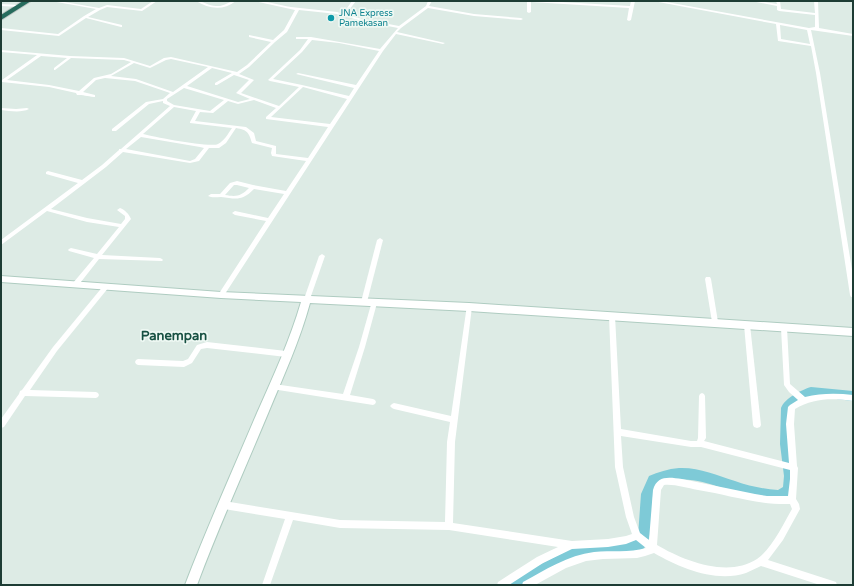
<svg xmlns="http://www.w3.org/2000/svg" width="854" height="586" viewBox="0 0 854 586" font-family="'Varela Round',sans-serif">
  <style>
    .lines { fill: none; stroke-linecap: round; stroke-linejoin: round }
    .canal { fill: #7ecad7; fill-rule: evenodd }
    .secondary-casing { stroke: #afccc1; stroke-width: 2 }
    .highway-casing { stroke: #c0c8c6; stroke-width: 2 }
    .street { fill: #fff; fill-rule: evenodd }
    .secondary { fill: #fff; fill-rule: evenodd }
    .highway { fill: #266b5c; fill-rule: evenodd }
    .culture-dot { fill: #0f9aa8; stroke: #eef8f3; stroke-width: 1.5 }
    .labels { text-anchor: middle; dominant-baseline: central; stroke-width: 3.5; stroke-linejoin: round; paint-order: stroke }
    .far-culture-label { font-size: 9px; fill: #0d838f; stroke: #eef8f3; text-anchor: start }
    .quarter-label { font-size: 13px; font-weight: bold; fill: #175042; stroke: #eef8f3 }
  </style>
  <rect width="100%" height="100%" fill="#ddebe5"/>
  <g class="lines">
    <path class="canal" d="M811 387 853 391V401L812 396 799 403 791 410 792 444 796 476 792 494C788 497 784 501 779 502 774 503 766 500 761 500 722 493 699 470 657 484 655 488 653 492 653 496 651 511 655 545 639 552L577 558 528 585H509L510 580 576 546 636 540 638 536 641 494 649 476C658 472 668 469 679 468 698 467 717 475 735 481 749 486 763 489 778 490L783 487 784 476 780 444 781 408C785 398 801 390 811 387Z"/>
    <defs>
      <path id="secondary" d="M1 276 221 292 469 303 853 328V336L469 311 310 303C300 340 284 375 269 411 245 469 219 526 197 585H185C207 527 233 470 257 413 273 377 290 340 301 302L221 298 1 282Z"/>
      <path id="highway" d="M23 1H31L1 20V15Z"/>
    </defs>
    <use href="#secondary" class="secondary-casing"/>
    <use href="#highway" class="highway-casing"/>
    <g class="street">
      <path d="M51 1H59L99 8 107 5 141 9 153 1H157L142 11 107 7 100 10 88 17 122 25V27H121L86 18 59 36 1 30V28L58 34 84 16 96 9Z"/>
      <path d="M196 1C203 1 209 6 216 6 224 7 229 1 236 1 223 11 209 9 196 1Z"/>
      <path d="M254 1C267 1 279 5 291 7 306 9 322 10 337 12L343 14 352 1H356L346 14 362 19 399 26 426 6 428 1H432L429 6 474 14 521 18 523 19 521 20 474 16 428 8 401 28 397 32 445 43 443 44 396 34 383 51 223 297H219L218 295 266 221 235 215 232 213 235 211 268 218 284 194 254 189C242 201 237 199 221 197 216 197 212 198 208 196L211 194H220L230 183 237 181 253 185 286 191 306 161 272 156 271 153 272 148 252 143C249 133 248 130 236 128L226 143 219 148H209L199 161 190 163 123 152 106 167 51 209 87 218 121 224 125 219V216L117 210 120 208C125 210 129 214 131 219L102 255 160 258 162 259 163 260 162 261 99 259 77 287H73L72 285 73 283 94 258 69 251 68 250 69 249 71 248 97 254 119 227 87 222 47 211 1 245V240L78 183 46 174V172L48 171 82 180 102 165 119 150V149H121L170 106 163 103V101L149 104 116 131H112V129L146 102 163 99 170 93 135 81 105 78 96 80 83 92 95 95V97H94C87 96 83 95 77 95L76 93 49 87 2 82V80L37 55 1 52V50L70 56 124 58 150 66 164 58 171 57 237 72 247 65 271 42 249 37V35L273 40 284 30 295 10ZM299 10 337 14 362 21 398 28 380 49 311 37H296V39H308L300 50 268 80 270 81 299 87 279 106 241 93 254 80 239 74 249 67 275 42 287 32ZM312 40 339 43 379 51 356 85 298 73 296 74 354 88 349 96 302 85 273 79 302 52ZM41 56 67 58 54 68V70H55L71 58 124 60 131 62 111 74 94 78 79 91 49 85 7 80ZM171 59 208 67 173 92 136 79 111 76 134 63 150 68 166 60ZM212 68 232 73 215 83V85H217L234 75 249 80 236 93 250 99 238 102 187 86ZM303 87 347 99 330 124 271 117ZM184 88 224 100 210 111 174 105 167 101V99ZM254 100 276 108 266 117V119L328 127 308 158 276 154V146L256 141 254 133 246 127 195 121 200 112 213 113 228 101 238 104ZM174 107 196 111 190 122V123L232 128C228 134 224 141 218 144 210 148 155 137 143 134ZM141 137 200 147 204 148 195 159 190 161 126 149ZM234 185H237L249 188C241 196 237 197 225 195Z"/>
      <path d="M524 1H544L630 6 631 1H635L631 20 629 21 627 20 629 8 531 2V12L529 13 527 12V2Z"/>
      <path d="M653 1H661L809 28 815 27V15L779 11 777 10V6L751 1H759L777 4 776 1H780L781 9 815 13 814 1H818L819 28 853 34V36L811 30 820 73 853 276V297H851L850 295 816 73 811 46 778 41 776 24ZM780 25 807 30 810 44 781 39Z"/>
      <path d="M1 4 20 5 22 6 20 7 1 6Z"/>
      <path d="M1 108 16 109 27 108 29 109C21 113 10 111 1 110Z"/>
      <path d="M380 238 383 240 367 302 366 304H362L361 302 377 240Z"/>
      <path d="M322 254 325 256 310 299 309 301H305L304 299 319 256Z"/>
      <path d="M706 277H710L711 279 718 322 717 324H713L712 322 705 279Z"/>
      <path d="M104 285H108L109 287 57 351 30 390 96 392 98 393 99 395 98 397 96 398 25 396 4 427 1 428V419L19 394 20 391 22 390 53 347Z"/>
      <path d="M372 301H376L377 303 365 347 350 395 373 399 375 400 376 402 375 404 373 405 272 389 271 387 272 385 274 384 343 394 359 347Z"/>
      <path d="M467 305H471L472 307 455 442 453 523 572 541 608 539 626 536 632 534 626 517 615 467 609 316 610 314H614L615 316 621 429 691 441H697L698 438 699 396 700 394 702 393 704 394 705 396 706 438 704 441 789 463 786 424 788 407 790 405 798 400 789 392 784 385 781 328 782 326H786L787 328 790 384 805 397C821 393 837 393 853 395V401C833 398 813 398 795 409L794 424 797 466 798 468 796 499 799 504 800 509 783 540 768 560 833 581 836 582 837 585H820L761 566C756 568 751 571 746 573 716 583 680 568 654 553L645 556 637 558 603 559 586 561 566 568 535 585H522L523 582C545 570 568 555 594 552 611 550 629 553 646 548L636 540 626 544 608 547 572 549 543 563 509 585H497L498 582 537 557 558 547 449 530 340 528 293 520 270 585H262L285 519 224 509 221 508 220 505 221 502 224 501 340 520 445 522 447 442 450 422 394 409 392 408 390 406 392 404 394 403 451 416ZM621 436 691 447H701L790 470V479L788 496H767L755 494 682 479C669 477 657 475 653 490L649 540 640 533 634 517 623 467ZM664 485C675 484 686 488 698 490 729 495 758 505 790 504L792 509C784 523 771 550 757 559 728 578 684 561 657 545L661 490Z"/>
      <path d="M745 323H749L750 325 761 425 760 427 757 428 754 427 753 425 744 325Z"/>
      <path d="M207 342 286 351 288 352 289 354 288 356 286 357 207 348 201 349 192 363 184 367 138 365 136 364 135 362 136 360 138 359 183 361 188 359 197 345Z"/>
    </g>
    <use href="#secondary" class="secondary"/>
    <use href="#highway" class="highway"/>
  </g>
  <circle class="culture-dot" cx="331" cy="18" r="4"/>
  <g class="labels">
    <g class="far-culture-label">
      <text x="339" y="13">JNA Express<tspan x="339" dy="10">Pamekasan</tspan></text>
    </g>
    <g class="quarter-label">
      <text x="174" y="336">Panempan</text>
    </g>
  </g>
  <rect width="854" height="586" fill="none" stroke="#1d3c34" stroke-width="4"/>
</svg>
